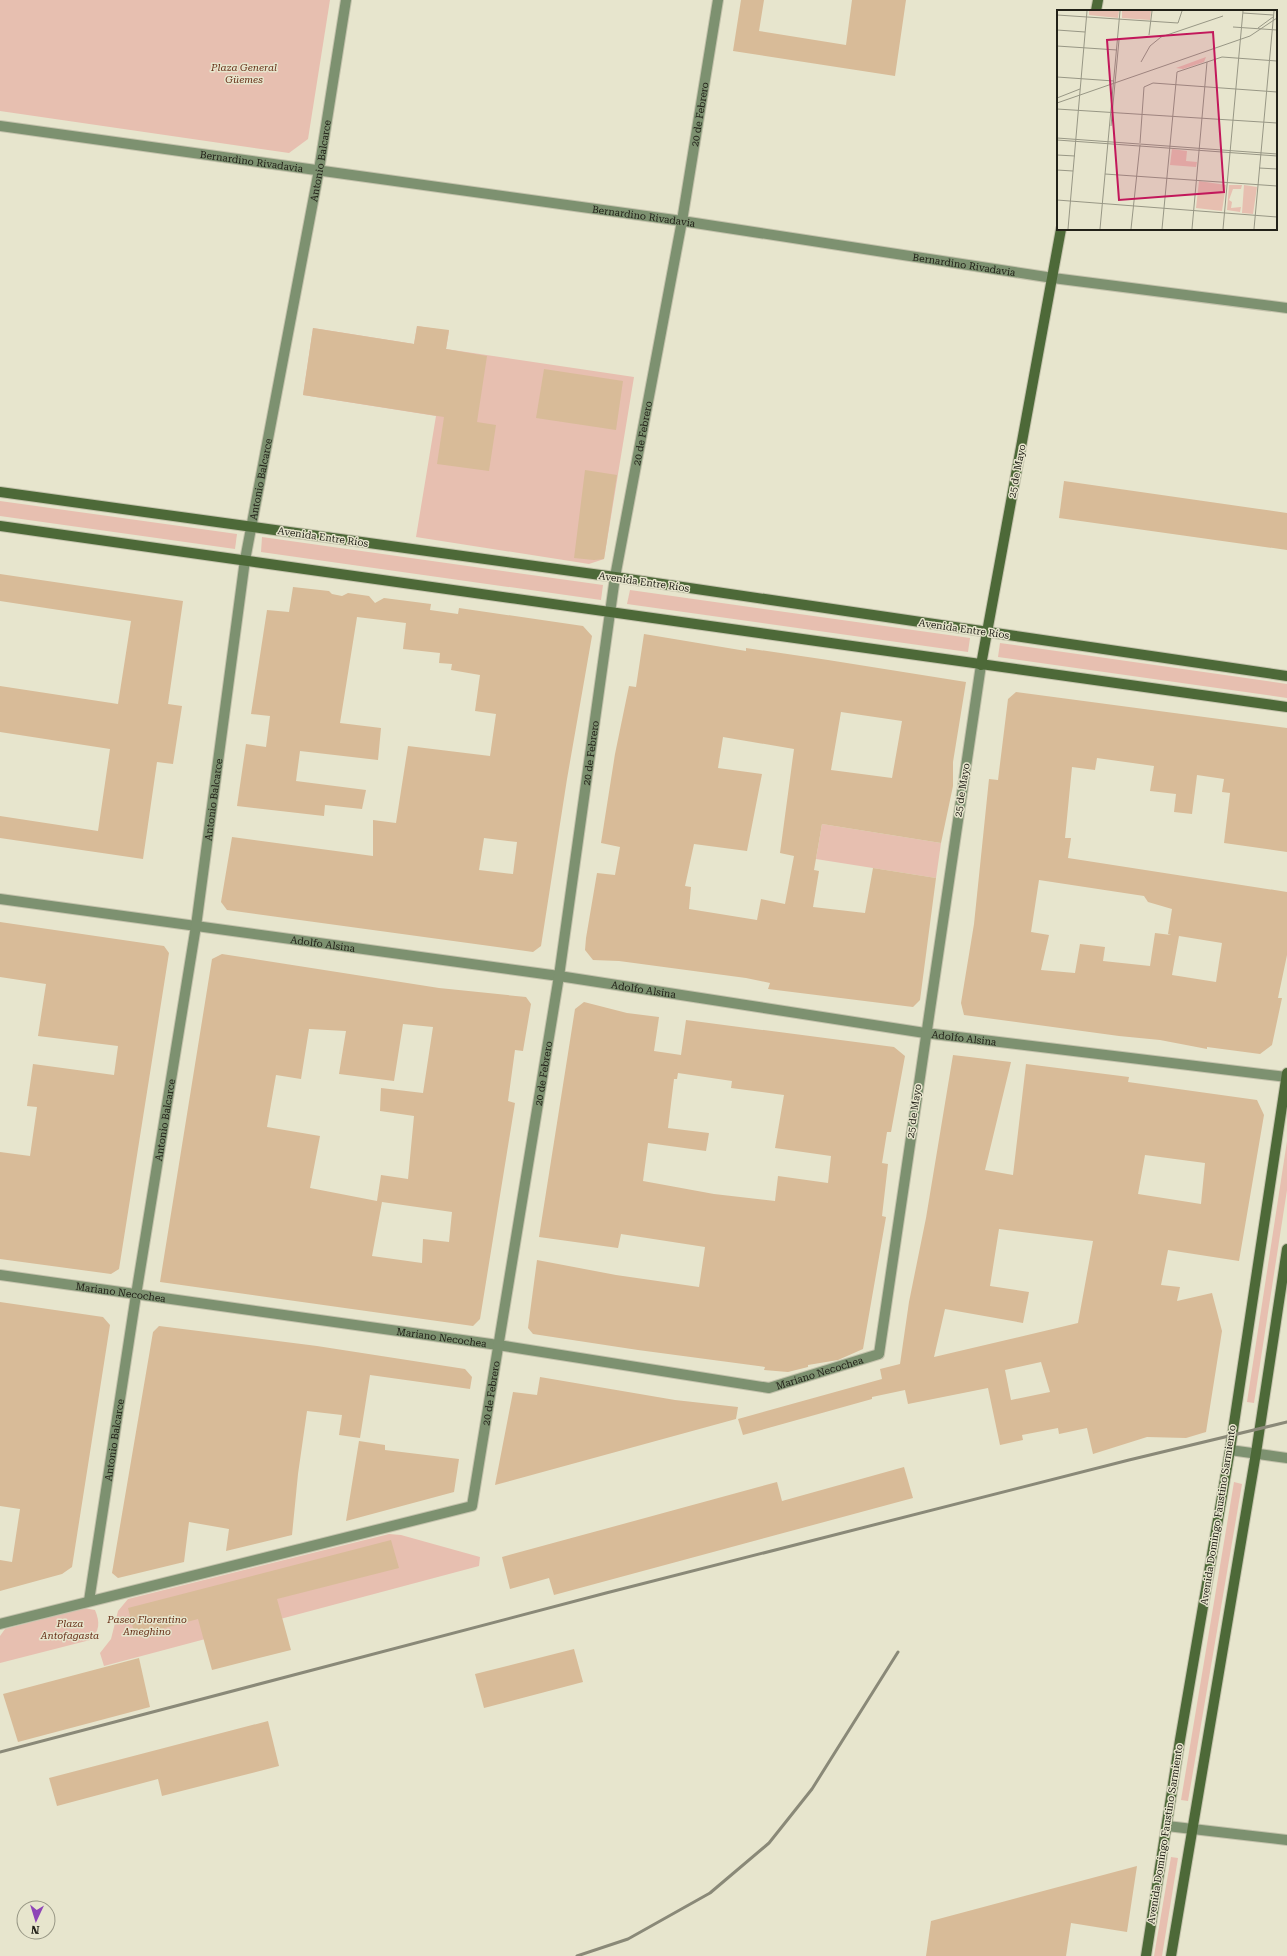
<svg xmlns="http://www.w3.org/2000/svg" width="1287" height="1956" viewBox="0 0 1287 1956" font-family="'Roboto Serif',serif">
  <style>
    .green { fill: #e7bfb0 }
    .building { fill: #d8bb98; fill-rule: evenodd }
    .lines { fill: none; stroke-linecap: round; stroke-linejoin: round }
    .street-casing { stroke: #c4c2ac; stroke-width: 12 }
    .secondary-casing { stroke: #c4c2ac; stroke-width: 12 }
    .street { stroke: #7d9170; stroke-width: 10 }
    .secondary { stroke: #4d6938; stroke-width: 10 }
    .rail { stroke: #8a8978; stroke-width: 3 }
    .labels { text-anchor: middle; dominant-baseline: central; stroke-width: 3; stroke-linejoin: round; paint-order: stroke }
    .park-label { font-size: 10px; font-style: italic; fill: #652e16; stroke: #e7e5cd }
    .street-label { font-size: 10px; fill: #222118; stroke: #e7e5cd }
    .inset-road { fill: none; stroke: #989785; stroke-width: 1 }
    .view { fill: #c2185b; fill-opacity: 0.15; stroke: #c2185b; stroke-width: 2 }
    .inset-edge { fill: none; stroke: #222118; stroke-width: 2 }
  </style>
  <rect width="100%" height="100%" fill="#e7e5cd"/>
  <g class="green">
    <path d="M0 0H330L308 139 289 153 0 111Z"/>
    <path d="M417 326 449 331 446 349 634 377 604 559 589 564 416 537 436 416 303 395 313 328 414 344Z"/>
    <path d="M0 501 237 534 235 549 0 516Z"/>
    <path d="M262 537 603 585 601 600 261 552Z"/>
    <path d="M630 590 970 638 968 652 627 604Z"/>
    <path d="M1000 643 1287 684V698L998 657Z"/>
    <path d="M822 824 941 843 936 878 816 859Z"/>
    <path d="M1287 1141V1190L1254 1403 1247 1402Z"/>
    <path d="M1234 1482 1242 1484 1188 1801 1181 1800Z"/>
    <path d="M389 1534 401 1535 480 1557 479 1566 104 1666 100 1653 111 1639 118 1611 128 1599Z"/>
    <path d="M84 1608 95 1610C100 1622 100 1631 90 1640L0 1663V1636L5 1629Z"/>
    <path d="M1171 1857 1178 1858 1162 1956H1154Z"/>
  </g>
  <g class="building">
    <path d="M741 0H764L759 31 846 45 852 0H906L895 76 733 51Z"/>
    <path d="M417 326 449 330 446 349 487 356 477 422 496 425 489 471 437 464 444 417 303 395 313 328 414 344Z"/>
    <path d="M544 369 623 381 616 430 536 418Z"/>
    <path d="M585 470 617 475 604 559 594 560 574 558Z"/>
    <path d="M1064 481 1287 513V550L1059 518Z"/>
    <path d="M0 574 183 601 168 704 182 706 173 764 157 762 143 859 0 838V816L98 831 110 749 0 732V686L118 704 131 621 0 601Z"/>
    <path d="M293 587 329 591 332 594 342 596 348 593 369 596 375 603 384 598 431 604 430 610 458 614 459 608 583 626 592 636 567 779 541 946 533 952 227 910 221 902 232 837 373 856V820L396 823 408 746 490 756 496 714 475 711 480 675 451 670 452 664 439 663 440 653 403 649 406 623 357 617 340 723 381 728 378 760 300 751 296 781 366 790 362 809 325 805 324 816 237 806 246 744 266 747 270 716 251 714 267 610 289 612ZM484 838 517 842 513 874 479 870Z"/>
    <path d="M644 634 746 651V648L828 660 966 682 953 762V786L941 843 822 824 814 870 819 871 813 907 865 913 873 868 936 878 920 1000 913 1007 768 989 770 983 746 978 619 961 593 960 585 950 586 938 597 873 615 875 620 847 601 843 615 754 629 686 636 687ZM841 712 902 721 892 778 831 770ZM723 737 794 749 780 853 794 856 785 904 761 899 757 920 689 909 691 887 685 886 694 844 747 851 762 774 718 768Z"/>
    <path d="M1016 692 1287 728V852L1224 843 1230 793 1222 792 1224 779 1197 775 1192 814 1174 812 1176 794 1150 791 1154 766 1097 758 1095 770 1072 767 1065 838H1071L1068 858 1287 892V955L1278 998H1282L1272 1045 1260 1054 1207 1047V1049L1160 1040 1119 1036 964 1015 961 1003 974 924 989 779 998 780 1008 699ZM1039 880 1144 896 1148 902 1172 909 1168 934 1171 935 1155 933 1150 966 1103 961 1105 947 1080 944 1075 973 1041 970 1049 935 1031 932ZM1179 936 1222 943 1216 982 1172 975Z"/>
    <path d="M0 922 164 946 169 953 119 1269 111 1274 0 1259V1152L30 1156 37 1107 27 1106 33 1064 114 1075 118 1046 38 1036 46 984 0 977Z"/>
    <path d="M222 954 439 988 526 997 531 1004 523 1051 515 1050 508 1101 515 1103 480 1319 473 1326 160 1282 212 959ZM403 1024 433 1027 423 1093 381 1088 380 1111 414 1116 408 1179 381 1175 377 1201 310 1188 320 1136 267 1127 276 1075 301 1079 309 1029 346 1031 339 1074 394 1081ZM382 1202 452 1212 449 1242 423 1239 422 1263 372 1256Z"/>
    <path d="M584 1002 627 1013 659 1017 654 1051 681 1055 686 1020 894 1047 905 1056 891 1132H887L882 1163 888 1164 882 1216 886 1217 863 1349 838 1360 808 1365V1367L788 1372 764 1370 765 1367 638 1350 533 1334 528 1328 537 1260 616 1275 699 1287 705 1247 621 1234 618 1248 539 1237 575 1009ZM678 1073 732 1081 731 1088 784 1095 775 1148 831 1156 828 1183 778 1176 775 1201 714 1194 643 1181 648 1143 706 1151 709 1133 668 1128 674 1079H677Z"/>
    <path d="M953 1055 1011 1062 985 1170 1013 1175 1026 1064 1129 1077 1128 1082 1257 1100 1264 1115 1239 1261 1168 1250 1161 1285 1180 1287 1177 1301 1212 1293 1222 1331 1206 1432 1186 1438 1147 1437 1093 1454 1087 1428 1059 1434 1058 1428 1022 1435 1023 1440 1000 1445 988 1388 908 1404 905 1390 872 1397V1399L743 1435 738 1419 882 1379 880 1369 900 1364 909 1302 926 1218ZM1145 1155 1205 1163 1201 1204 1138 1194ZM999 1229 1093 1241 1078 1323 934 1357 945 1309 1023 1323 1029 1292 990 1286ZM1041 1362 1050 1392 1011 1400 1005 1370Z"/>
    <path d="M0 1302 103 1317 110 1325 72 1567 62 1574 0 1591V1560L12 1562 20 1509 0 1506Z"/>
    <path d="M159 1326 317 1346 465 1369 472 1377 470 1389 370 1375 360 1438 339 1435 342 1415 307 1411 298 1474 292 1535 226 1551 229 1529 189 1522 184 1562 118 1578 112 1573 153 1332Z"/>
    <path d="M540 1377 675 1400 738 1407 736 1419 495 1485 513 1392 537 1395Z"/>
    <path d="M359 1441 385 1445V1450L459 1459 454 1492 346 1521Z"/>
    <path d="M904 1467 913 1498 554 1595 549 1578 510 1589 502 1557 777 1482 782 1501Z"/>
    <path d="M391 1540 399 1568 277 1599 291 1650 212 1670 198 1619 135 1636 128 1608Z"/>
    <path d="M574 1649 583 1682 484 1708 475 1674Z"/>
    <path d="M139 1658 150 1707 18 1742 3 1694Z"/>
    <path d="M268 1721 279 1766 162 1796 158 1779 57 1806 49 1778Z"/>
    <path d="M1137 1866 1127 1932 1071 1923 1066 1956H926L931 1921Z"/>
  </g>
  <g class="lines">
    <defs>
      <g id="street">
        <path id="s1" d="M0 126 682 221 1053 278 1287 308"/>
        <path id="s2" d="M0 899 559 976 925 1033 1287 1077"/>
        <path id="s3" d="M0 1275 498 1345 769 1388 879 1354 981 665"/>
        <path d="M1230 1450 1287 1458"/>
        <path id="s4" d="M89 1601 136 1295 196 926 245 560 319 170 346 0"/>
        <path id="s5" d="M0 1624 472 1506 559 976 615 577 682 221 718 0"/>
        <path d="M1167 1826 1287 1840"/>
      </g>
      <g id="secondary">
        <path d="M1096 11 1098 0"/>
        <path d="M0 492 615 577 1287 676"/>
        <path d="M0 526C429 586 858 648 1287 707"/>
        <path d="M981 665 1061 229"/>
        <path d="M1146 1956 1180 1740 1230 1450 1287 1073"/>
        <path d="M1171 1956 1256 1453 1287 1249"/>
      </g>
    </defs>
    <use href="#street" class="street-casing"/>
    <use href="#secondary" class="secondary-casing"/>
    <use href="#street" class="street"/>
    <use href="#secondary" class="secondary"/>
    <g class="rail">
      <path d="M0 1752 606 1593 1129 1460 1287 1422"/>
      <path d="M577 1956 628 1939 710 1893 769 1843 812 1789 898 1652"/>
    </g>
  </g>
  <g class="labels">
    <g class="park-label">
      <text x="244" y="67">Plaza General<tspan x="244" dy="12">Güemes</tspan></text>
      <text x="147" y="1619">Paseo Florentino<tspan x="147" dy="12">Ameghino</tspan></text>
      <text x="70" y="1623">Plaza<tspan x="70" dy="12">Antofagasta</tspan></text>
    </g>
    <g class="street-label">
      <text stroke="none"><textPath href="#s5" startOffset="1897">20 de Febrero</textPath></text>
      <text stroke="none"><textPath href="#s1" startOffset="254">Bernardino Rivadavia</textPath></text>
      <text stroke="none"><textPath href="#s4" startOffset="1459">Antonio Balcarce</textPath></text>
      <text stroke="none"><textPath href="#s1" startOffset="650">Bernardino Rivadavia</textPath></text>
      <text stroke="none"><textPath href="#s1" startOffset="974">Bernardino Rivadavia</textPath></text>
      <text stroke="none"><textPath href="#s5" startOffset="1573">20 de Febrero</textPath></text>
      <text transform="translate(1017 471) rotate(-79)">25 de Mayo</text>
      <text stroke="none"><textPath href="#s4" startOffset="1135">Antonio Balcarce</textPath></text>
      <text transform="translate(323 537) rotate(8)">Avenida Entre Ríos</text>
      <text transform="translate(644 582) rotate(8)">Avenida Entre Ríos</text>
      <text transform="translate(964 629) rotate(8)">Avenida Entre Ríos</text>
      <text stroke="none"><textPath href="#s5" startOffset="1249">20 de Febrero</textPath></text>
      <text transform="translate(962 790) rotate(-81)">25 de Mayo</text>
      <text stroke="none"><textPath href="#s4" startOffset="811">Antonio Balcarce</textPath></text>
      <text stroke="none"><textPath href="#s2" startOffset="326">Adolfo Alsina</textPath></text>
      <text stroke="none"><textPath href="#s2" startOffset="650">Adolfo Alsina</textPath></text>
      <text stroke="none"><textPath href="#s2" startOffset="974">Adolfo Alsina</textPath></text>
      <text stroke="none"><textPath href="#s5" startOffset="925">20 de Febrero</textPath></text>
      <text transform="translate(914 1111) rotate(-82)">25 de Mayo</text>
      <text stroke="none"><textPath href="#s4" startOffset="487">Antonio Balcarce</textPath></text>
      <text stroke="none"><textPath href="#s3" startOffset="122">Mariano Necochea</textPath></text>
      <text stroke="none"><textPath href="#s3" startOffset="446">Mariano Necochea</textPath></text>
      <text stroke="none"><textPath href="#s3" startOffset="830">Mariano Necochea</textPath></text>
      <text stroke="none"><textPath href="#s5" startOffset="601">20 de Febrero</textPath></text>
      <text stroke="none"><textPath href="#s4" startOffset="163">Antonio Balcarce</textPath></text>
      <text transform="translate(1218 1515) rotate(-81)">Avenida Domingo Faustino Sarmiento</text>
      <text transform="translate(1165 1834) rotate(-81)">Avenida Domingo Faustino Sarmiento</text>
    </g>
  </g>
  <g transform="translate(1057 10)">
    <rect width="220" height="220" fill="#e7e5cd"/>
    <path d="M32 1H62L61 8 32 5ZM65 1H94L93 10 65 8ZM149 47 147 52 126 59 119 58ZM115 139 130 141 129 151 140 152 139 157 113 155ZM142 171 169 175 165 201 139 198ZM172 175H185L184 179H176L172 190 175 192 174 198 184 197 183 202 170 200ZM187 175 200 177 196 204 185 203Z" fill="#e7bfb0"/>
    <path class="inset-road" d="M186 3 216 5M0 5 121 13 125 1M176 17 220 20M201 18 216 7M0 20 28 22M92 25 95 1M0 36 60 40M84 52 93 36 104 27 166 6M0 67 57 71M0 88 23 79M0 93 193 26 220 8M0 99 220 113M54 116 62 30M0 128 220 144M0 130 220 146M83 133 87 77 96 73 220 82M0 145 18 146M202 158 220 159M0 160 16 161M48 164 220 176M0 190 220 207M11 219 30 1M43 219 63 1M74 219 83 135M105 219 120 62 165 47 220 51M135 219 150 52M166 219 186 1M197 219 217 1"/>
    <path class="view" d="M156 22 167 182 62 190 50 30Z"/>
    <rect width="220" height="220" class="inset-edge"/>
  </g>
  <g transform="translate(36 1920) rotate(184)"><circle r="19" fill="#e7e5cd" stroke="#989785"/>
  <path d="M0-3L7 15L0 10L-7 15Z" fill="#8e45b7"/>
  <text y="-6" font-size="11" font-weight="bold" text-anchor="middle" fill="#222118">N</text>
  </g>
</svg>
